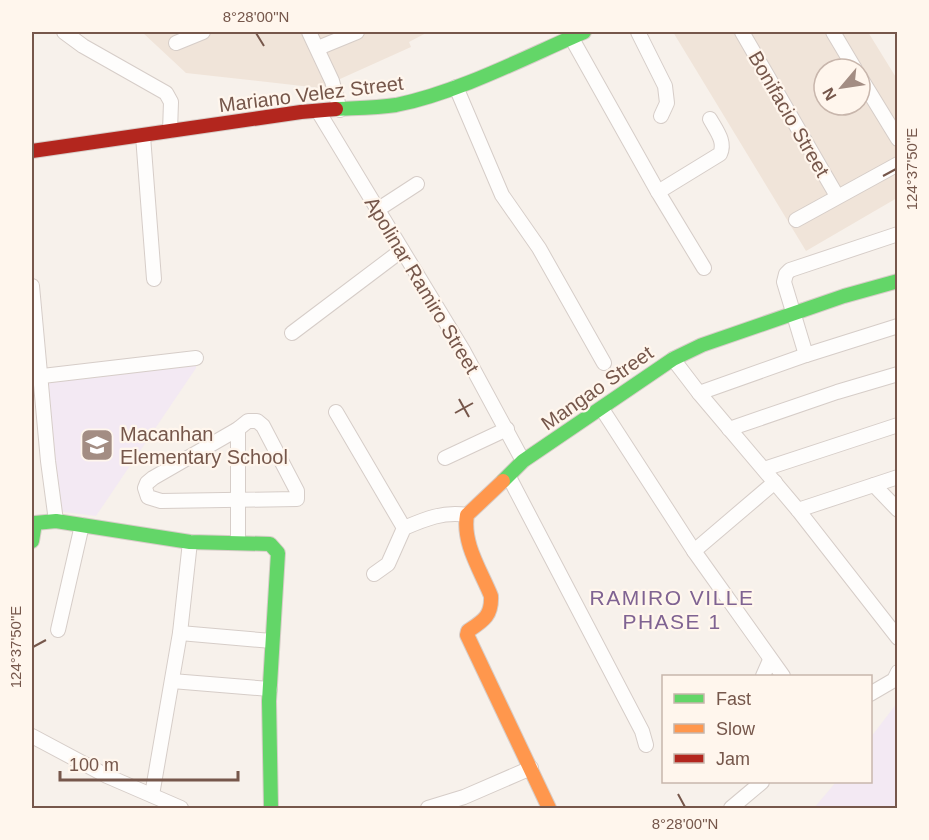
<svg xmlns="http://www.w3.org/2000/svg" width="929" height="840" viewBox="0 0 929 840" font-family="Arial,sans-serif">
  <style>
    .residential { fill: #f0e4d9; fill-rule: evenodd }
    .education { fill: #f3e9f3 }
    .lines { fill: none; stroke-linecap: round; stroke-linejoin: round }
    .street-casing { stroke: #d6cdc8; stroke-width: 16 }
    .fast-casing { stroke: #d7cdc8; stroke-width: 16 }
    .slow-casing { stroke: #d7cdc8; stroke-width: 16 }
    .jam-casing { stroke: #d7cdc8; stroke-width: 16 }
    .street { stroke: #fefdfc; stroke-width: 14 }
    .fast { stroke: #63d668; stroke-width: 14 }
    .slow { stroke: #ff974d; stroke-width: 14 }
    .jam { stroke: #b3261e; stroke-width: 14 }
    .ticks { fill: none; stroke: #76574b; stroke-width: 2 }
    .labels { text-anchor: middle; dominant-baseline: central; stroke-width: 4.5; stroke-linejoin: round; paint-order: stroke }
    .street-label { font-size: 20px; fill: #76574b; stroke: #fff6ed }
    .poi-label { font-size: 20px; fill: #76574b; stroke: #fff6ed; text-anchor: start }
    .neighbourhood-label { font-size: 21px; letter-spacing: 1.5px; fill: #7f6392; stroke: #fff6ed }
    .neatline { fill: none; stroke: #76574b; stroke-width: 2 }
    .ticks-label { font-size: 15px; text-anchor: middle; fill: #76574b }
  </style>
  <rect width="100%" height="100%" fill="#f7f1eb"/>
  <g class="residential">
    <path d="M142 32H428L409 42 411 47 320 88 186 73Z"/>
    <path d="M673 32H868L897 79V198L806 251ZM824 69H860V105H824Z"/>
  </g>
  <g class="education">
    <path d="M196 362V368L96 516 55 511 44 379Z"/>
    <path d="M897 703V808H814L836 782H870L871 737Z"/>
  </g>
  <g class="lines">
    <defs>
      <g id="street">
        <path d="M64 32 83 46 166 93 171 102 170 131"/>
        <path d="M309 32 332 81 340 110"/>
        <path d="M638 32 665 86 667 103 661 116"/>
        <path d="M742 32 837 196"/>
        <path d="M833 32 855 69"/>
        <path d="M571 37 658 192 704 268"/>
        <path d="M176 43 203 32"/>
        <path d="M318 48 357 32"/>
        <path d="M860 77 898 139"/>
        <path d="M456 87 502 195 539 248 604 363"/>
        <path d="M318 111 464 352 523 461"/>
        <path d="M143 136 154 279"/>
        <path d="M658 192 720 154C726 142 716 130 710 119"/>
        <path d="M377 210 417 184"/>
        <path d="M796 220 898 164"/>
        <path d="M32 286 48 461 56 521"/>
        <path d="M292 333 402 250"/>
        <path d="M806 355 784 282 786 274 790 270 898 234"/>
        <path d="M673 359 699 393 798 510 898 638"/>
        <path d="M34 377 196 358"/>
        <path d="M699 393 806 355 898 326"/>
        <path d="M602 409 694 551 783 676"/>
        <path d="M336 412 404 528"/>
        <path d="M248 421H257L263 426 297 491V499L161 501 148 497 145 488 147 483 153 478 238 429Z"/>
        <path d="M729 429 837 392 898 374"/>
        <path d="M445 458 507 429"/>
        <path d="M764 469 898 425"/>
        <path d="M509 477 642 731 646 745"/>
        <path d="M874 485 898 510"/>
        <path d="M798 510 898 477"/>
        <path d="M238 542V429"/>
        <path d="M694 551 775 482"/>
        <path d="M374 574 388 564 404 528C425 519 444 511 467 515"/>
        <path d="M58 630 82 525"/>
        <path d="M180 633 272 641"/>
        <path d="M763 676 770 660"/>
        <path d="M172 681 270 689"/>
        <path d="M870 694 894 680 898 672"/>
        <path d="M32 736 107 776 181 808"/>
        <path d="M152 795 180 633 190 542"/>
        <path d="M428 808 464 797 531 768"/>
        <path d="M731 808 762 782"/>
      </g>
      <g id="fast">
        <path d="M336 109C356 108 376 108 396 105 457 93 526 57 584 32"/>
        <path d="M503 481 523 461 673 359 702 345 844 296 898 281"/>
        <path d="M32 541 35 523 56 521 190 542 270 544 278 553 269 701 271 808"/>
      </g>
      <path id="slow" d="M503 481 467 515C462 543 481 571 491 596 492 616 483 621 468 631L467 635 549 808"/>
      <path id="jam" d="M32 151 301 112 336 109"/>
    </defs>
    <use href="#street" class="street-casing"/>
    <use href="#fast" class="fast-casing"/>
    <use href="#slow" class="slow-casing"/>
    <use href="#jam" class="jam-casing"/>
    <use href="#street" class="street"/>
    <use href="#fast" class="fast"/>
    <use href="#slow" class="slow"/>
    <use href="#jam" class="jam"/>
  </g>
  <path class="ticks" d="M256 33 264 46M883 176 896 169M459 399 469 417M455 413 473 403M33 647 46 640M678 794 685 807"/>
  <defs>
    <symbol id="school-square" viewBox="-11 -11 22 22"><rect x="-9" y="-9" width="18" height="18" rx="4" fill="#a38d83" stroke="#fff6ed"/><path d="M0-5L7-2L0 1L-7-2ZM-4 1L0 2.5L4 1V4Q0 6-4 4Z" fill="#fff"/></symbol>
  </defs>
  <g fill-rule="evenodd">
    <use href="#school-square" x="78" y="426" width="38" height="38"/>
  </g>
  <g class="labels">
    <g class="street-label">
      <text transform="translate(311 94) rotate(-7)">Mariano Velez Street</text>
      <text transform="translate(789 114) rotate(60)">Bonifacio Street</text>
      <text transform="translate(422 285) rotate(59)">Apolinar Ramiro Street</text>
      <text transform="translate(597 388) rotate(-35)">Mangao Street</text>
    </g>
    <g class="poi-label">
      <text x="120" y="434">Macanhan<tspan x="120" dy="23">Elementary School</tspan></text>
    </g>
    <g class="neighbourhood-label">
      <text x="672" y="597">RAMIRO VILLE<tspan x="672" dy="24">PHASE 1</tspan></text>
    </g>
  </g>
  <rect width="929" height="840" fill="none" stroke="#fff6ed" stroke-width="66"/>
  <rect x="662" y="675" width="210" height="108" fill="#fff6ed" stroke="#c8b6ac" stroke-width="1.5"/>
  <rect x="674" y="694" width="30" height="9" fill="#63d668" stroke="#c8b6ac" stroke-width="1.5"/>
  <text x="716" y="705" font-size="18" fill="#76574b">Fast</text>
  <rect x="674" y="724" width="30" height="9" fill="#ff974d" stroke="#c8b6ac" stroke-width="1.5"/>
  <text x="716" y="735" font-size="18" fill="#76574b">Slow</text>
  <rect x="674" y="754" width="30" height="9" fill="#b3261e" stroke="#c8b6ac" stroke-width="1.5"/>
  <text x="716" y="765" font-size="18" fill="#76574b">Jam</text>
  <g transform="translate(842 87) rotate(241)"><circle r="28" fill="#fff6ed" stroke="#c8b6ac" stroke-width="1.5"/>
  <path d="M0-4.5L10 22L0 15L-10 22Z" fill="#a38d83"/>
  <text y="-9" font-size="16" font-weight="bold" text-anchor="middle" fill="#76574b">N</text>
  </g>
  <path d="M60 771v9h178v-9" fill="none" stroke="#76574b" stroke-width="3"/>
  <text x="69" y="771" font-size="18" fill="#76574b" stroke="#fff6ed" stroke-width="4.5" paint-order="stroke">100 m</text>
  <rect x="33" y="33" width="863" height="774" class="neatline"/>
  <g class="ticks-label">
    <text x="256" y="22">8°28'00"N</text>
    <text transform="translate(912 169) rotate(-90)" y="5">124°37'50"E</text>
    <text transform="translate(16 647) rotate(-90)" y="5">124°37'50"E</text>
    <text x="685" y="829">8°28'00"N</text>
  </g>
</svg>
